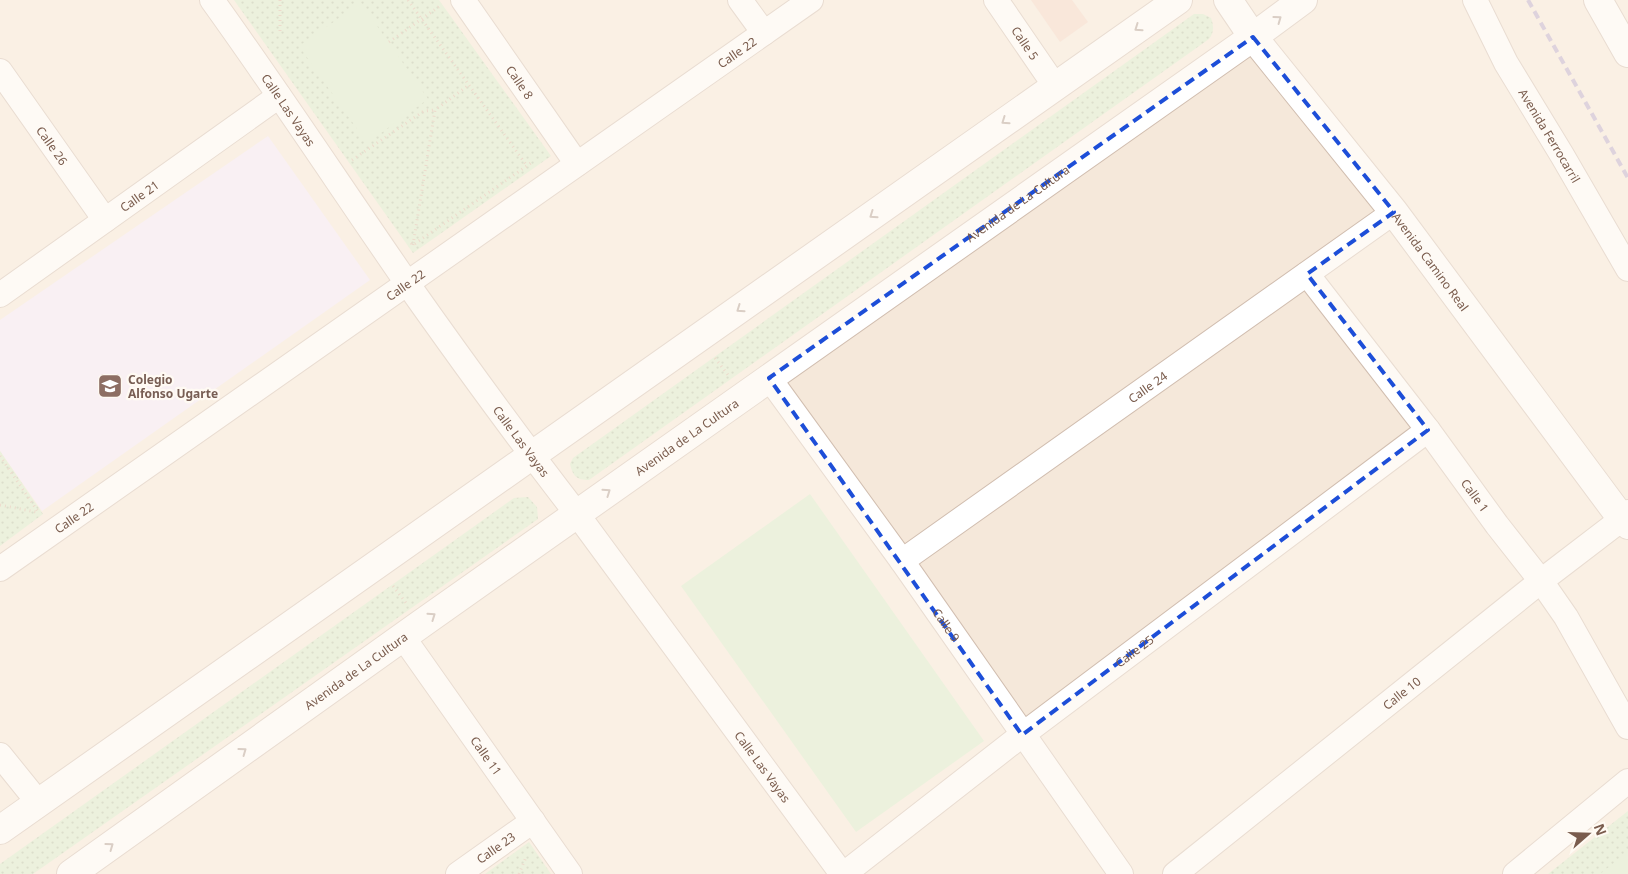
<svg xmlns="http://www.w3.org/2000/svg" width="1628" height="874" viewBox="0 0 1628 874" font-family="'Noto Sans',sans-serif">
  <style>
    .residential { fill: #f5e8da }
    .education { fill: #f3e8fa }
    .grass { fill: url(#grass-dots) }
    .pitch { fill: #d8ecc9 }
    .building { fill: #f3d5c3 }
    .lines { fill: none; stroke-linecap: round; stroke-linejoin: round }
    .minor-casing { stroke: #d1beb0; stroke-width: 26 }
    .tertiary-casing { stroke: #d1beb0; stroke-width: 30 }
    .path { stroke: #d9b8a5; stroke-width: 3; stroke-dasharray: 1 4; stroke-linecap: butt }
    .minor { stroke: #fff; stroke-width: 24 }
    .tertiary { stroke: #fff; stroke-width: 28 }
    .rail { stroke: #b9a8c9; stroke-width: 4; stroke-dasharray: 8 5; stroke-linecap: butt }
    .oneway { stroke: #af9d94 }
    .marked { fill: none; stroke: #1d4ed8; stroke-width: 4; stroke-dasharray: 10 6; stroke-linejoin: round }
    .labels { text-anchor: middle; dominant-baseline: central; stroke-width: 4.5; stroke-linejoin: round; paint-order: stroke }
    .street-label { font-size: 12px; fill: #7a5c4d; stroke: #fffaf3 }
    .education-label { font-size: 12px; font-weight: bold; fill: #785e54; stroke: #fffaf3; text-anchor: start }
  </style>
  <defs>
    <pattern id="grass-dots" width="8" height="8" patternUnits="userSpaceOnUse" patternTransform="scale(1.25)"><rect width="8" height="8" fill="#d8ecc9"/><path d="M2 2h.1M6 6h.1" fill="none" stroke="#b4c2a5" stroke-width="1.8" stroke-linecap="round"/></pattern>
  </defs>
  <rect width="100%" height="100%" fill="#fdf6ec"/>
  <rect class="residential" x="0" y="0" width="1628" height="874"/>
  <path class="education" d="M268 136 370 280 42 511 0 451V320Z"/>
  <g class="grass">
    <path d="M234 0H439L551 156 413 253Z"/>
    <path d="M1194 14H1203L1211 18C1214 27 1214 32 1209 39L589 480C576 480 573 476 570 464L573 458Z"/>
    <path d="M0 451 43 514 0 546Z"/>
    <path d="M528 497 537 507 538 519 33 874H0V864L514 498Z"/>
    <path d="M1628 811V874H1548Z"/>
    <path d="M529 842 551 874H485Z"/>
  </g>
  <g class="pitch">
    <path d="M361 3 428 99 367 143 299 46Z"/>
    <path d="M810 494 984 741 856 832 681 586Z"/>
    <path d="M1628 852V874H1600Z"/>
  </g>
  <path class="building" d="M1031 0H1072L1088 22 1060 42Z"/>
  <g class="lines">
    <defs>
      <g id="minor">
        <path id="s1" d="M212 0C279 93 342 189 407 283 462 361 518 438 577 514L842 874"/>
        <path id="s2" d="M463 0 577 164"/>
        <path d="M740 0 764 33"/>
        <path id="s3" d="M996 0 1055 86"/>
        <path id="s4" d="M1475 0 1506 63 1562 155 1628 269"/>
        <path id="s5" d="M0 71 105 220"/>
        <path id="s6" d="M1307 274 1428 430 1497 525 1541 581 1566 617 1628 727"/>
        <path id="s7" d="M0 295 279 96"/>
        <path id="s8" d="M769 378 902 561 1121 874"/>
        <path id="s9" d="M902 561 1394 212"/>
        <path id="s10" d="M0 569 811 0"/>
        <path id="s11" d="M403 637 570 874"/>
        <path d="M0 755 38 802"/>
        <path id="s12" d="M458 874 533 821"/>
        <path id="s13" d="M844 874 1022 735 1428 430"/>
        <path id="s14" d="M1175 874 1541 581 1622 519 1628 527"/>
        <path d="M1515 874 1628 781"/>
      </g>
      <g id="tertiary">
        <path id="s15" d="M1228 0 1253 37 1394 212 1622 519 1628 514"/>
        <path d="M1598 0 1628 53"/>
        <path d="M0 830 1178 0"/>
        <path id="s16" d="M71 874 421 624 1253 37 1303 0"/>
      </g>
    </defs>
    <use href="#minor" class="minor-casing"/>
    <use href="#tertiary" class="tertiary-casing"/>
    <g class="path">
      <path d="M280 0V33"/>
      <path d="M408 0 527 166"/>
      <path d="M389 42 440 6"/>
      <path d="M352 160 424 111 435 110"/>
      <path d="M411 243 413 245 531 163"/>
      <path d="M413 245 435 110 469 85"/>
      <path d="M715 358 728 375"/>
      <path d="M0 456 39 513"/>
      <path d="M0 505 36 512"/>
      <path d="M393 586 406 603"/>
      <path d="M519 874 526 857"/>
    </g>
    <use href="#minor" class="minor"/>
    <use href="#tertiary" class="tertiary"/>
    <path class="rail" d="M1528 0 1628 178"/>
  </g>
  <defs><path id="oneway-chevron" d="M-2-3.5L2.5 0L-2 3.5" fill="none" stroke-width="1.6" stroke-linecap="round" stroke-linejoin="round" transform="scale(1.25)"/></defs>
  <g class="oneway">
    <use href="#oneway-chevron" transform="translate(1278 19) rotate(-36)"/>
    <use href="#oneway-chevron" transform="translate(1138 28) rotate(145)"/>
    <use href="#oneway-chevron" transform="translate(1005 121) rotate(145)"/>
    <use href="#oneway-chevron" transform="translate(873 215) rotate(145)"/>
    <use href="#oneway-chevron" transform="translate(740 309) rotate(145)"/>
    <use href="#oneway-chevron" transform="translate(607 492) rotate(-35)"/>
    <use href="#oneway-chevron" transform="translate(432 616) rotate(-35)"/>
    <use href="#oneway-chevron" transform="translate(243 751) rotate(-36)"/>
    <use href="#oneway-chevron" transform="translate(110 846) rotate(-36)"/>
  </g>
  <path d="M0 0H1628V874H0ZM1253 37 1394 212 1307 274 1428 430 1022 735 769 378Z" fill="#fdf6ec" fill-opacity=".55" fill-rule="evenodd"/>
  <path class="marked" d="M1253 37 1394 212 1307 274 1428 430 1022 735 769 378Z"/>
  <defs>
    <symbol id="school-square" viewBox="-11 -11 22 22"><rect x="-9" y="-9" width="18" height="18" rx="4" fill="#8d6e63" stroke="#fffaf3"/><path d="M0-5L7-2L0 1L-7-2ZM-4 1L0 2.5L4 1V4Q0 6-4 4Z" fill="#fff"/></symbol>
  </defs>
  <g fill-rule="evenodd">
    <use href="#school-square" x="96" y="372" width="28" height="28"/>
  </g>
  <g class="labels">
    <g class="street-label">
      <text stroke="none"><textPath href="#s3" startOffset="52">Calle 5</textPath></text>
      <text stroke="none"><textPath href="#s10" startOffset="900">Calle 22</textPath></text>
      <text stroke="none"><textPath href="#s2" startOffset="100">Calle 8</textPath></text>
      <text stroke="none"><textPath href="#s1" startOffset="134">Calle Las Vayas</textPath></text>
      <text stroke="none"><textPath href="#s4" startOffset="155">Avenida Ferrocarril</textPath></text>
      <text stroke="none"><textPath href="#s5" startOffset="91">Calle 26</textPath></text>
      <text stroke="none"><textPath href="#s7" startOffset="171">Calle 21</textPath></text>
      <text stroke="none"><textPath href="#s16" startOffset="1160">Avenida de La Cultura</textPath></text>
      <text stroke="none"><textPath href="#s15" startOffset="331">Avenida Camino Real</textPath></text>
      <text stroke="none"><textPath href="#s10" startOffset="495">Calle 22</textPath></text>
      <text stroke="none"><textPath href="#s9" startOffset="301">Calle 24</textPath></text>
      <text stroke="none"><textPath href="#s16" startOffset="755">Avenida de La Cultura</textPath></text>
      <text stroke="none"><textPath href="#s1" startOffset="539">Calle Las Vayas</textPath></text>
      <text stroke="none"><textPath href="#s6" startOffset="278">Calle 1</textPath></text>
      <text stroke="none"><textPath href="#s10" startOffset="90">Calle 22</textPath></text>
      <text stroke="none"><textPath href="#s8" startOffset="304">Calle 9</textPath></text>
      <text stroke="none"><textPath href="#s13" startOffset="366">Calle 25</textPath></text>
      <text stroke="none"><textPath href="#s16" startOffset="350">Avenida de La Cultura</textPath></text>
      <text stroke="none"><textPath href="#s14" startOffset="290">Calle 10</textPath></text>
      <text stroke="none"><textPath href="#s11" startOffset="145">Calle 11</textPath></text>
      <text stroke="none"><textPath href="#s1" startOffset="944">Calle Las Vayas</textPath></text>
      <text stroke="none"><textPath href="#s12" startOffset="46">Calle 23</textPath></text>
    </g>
    <g class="education-label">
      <text x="128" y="379">Colegio<tspan x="128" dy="14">Alfonso Ugarte</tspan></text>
    </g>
  </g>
  <g transform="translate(1588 834) rotate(70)" stroke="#fffaf3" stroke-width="4" paint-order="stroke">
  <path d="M0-4L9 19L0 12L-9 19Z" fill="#7a5c4d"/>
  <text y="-8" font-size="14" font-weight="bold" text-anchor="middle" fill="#7a5c4d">N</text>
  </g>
</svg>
